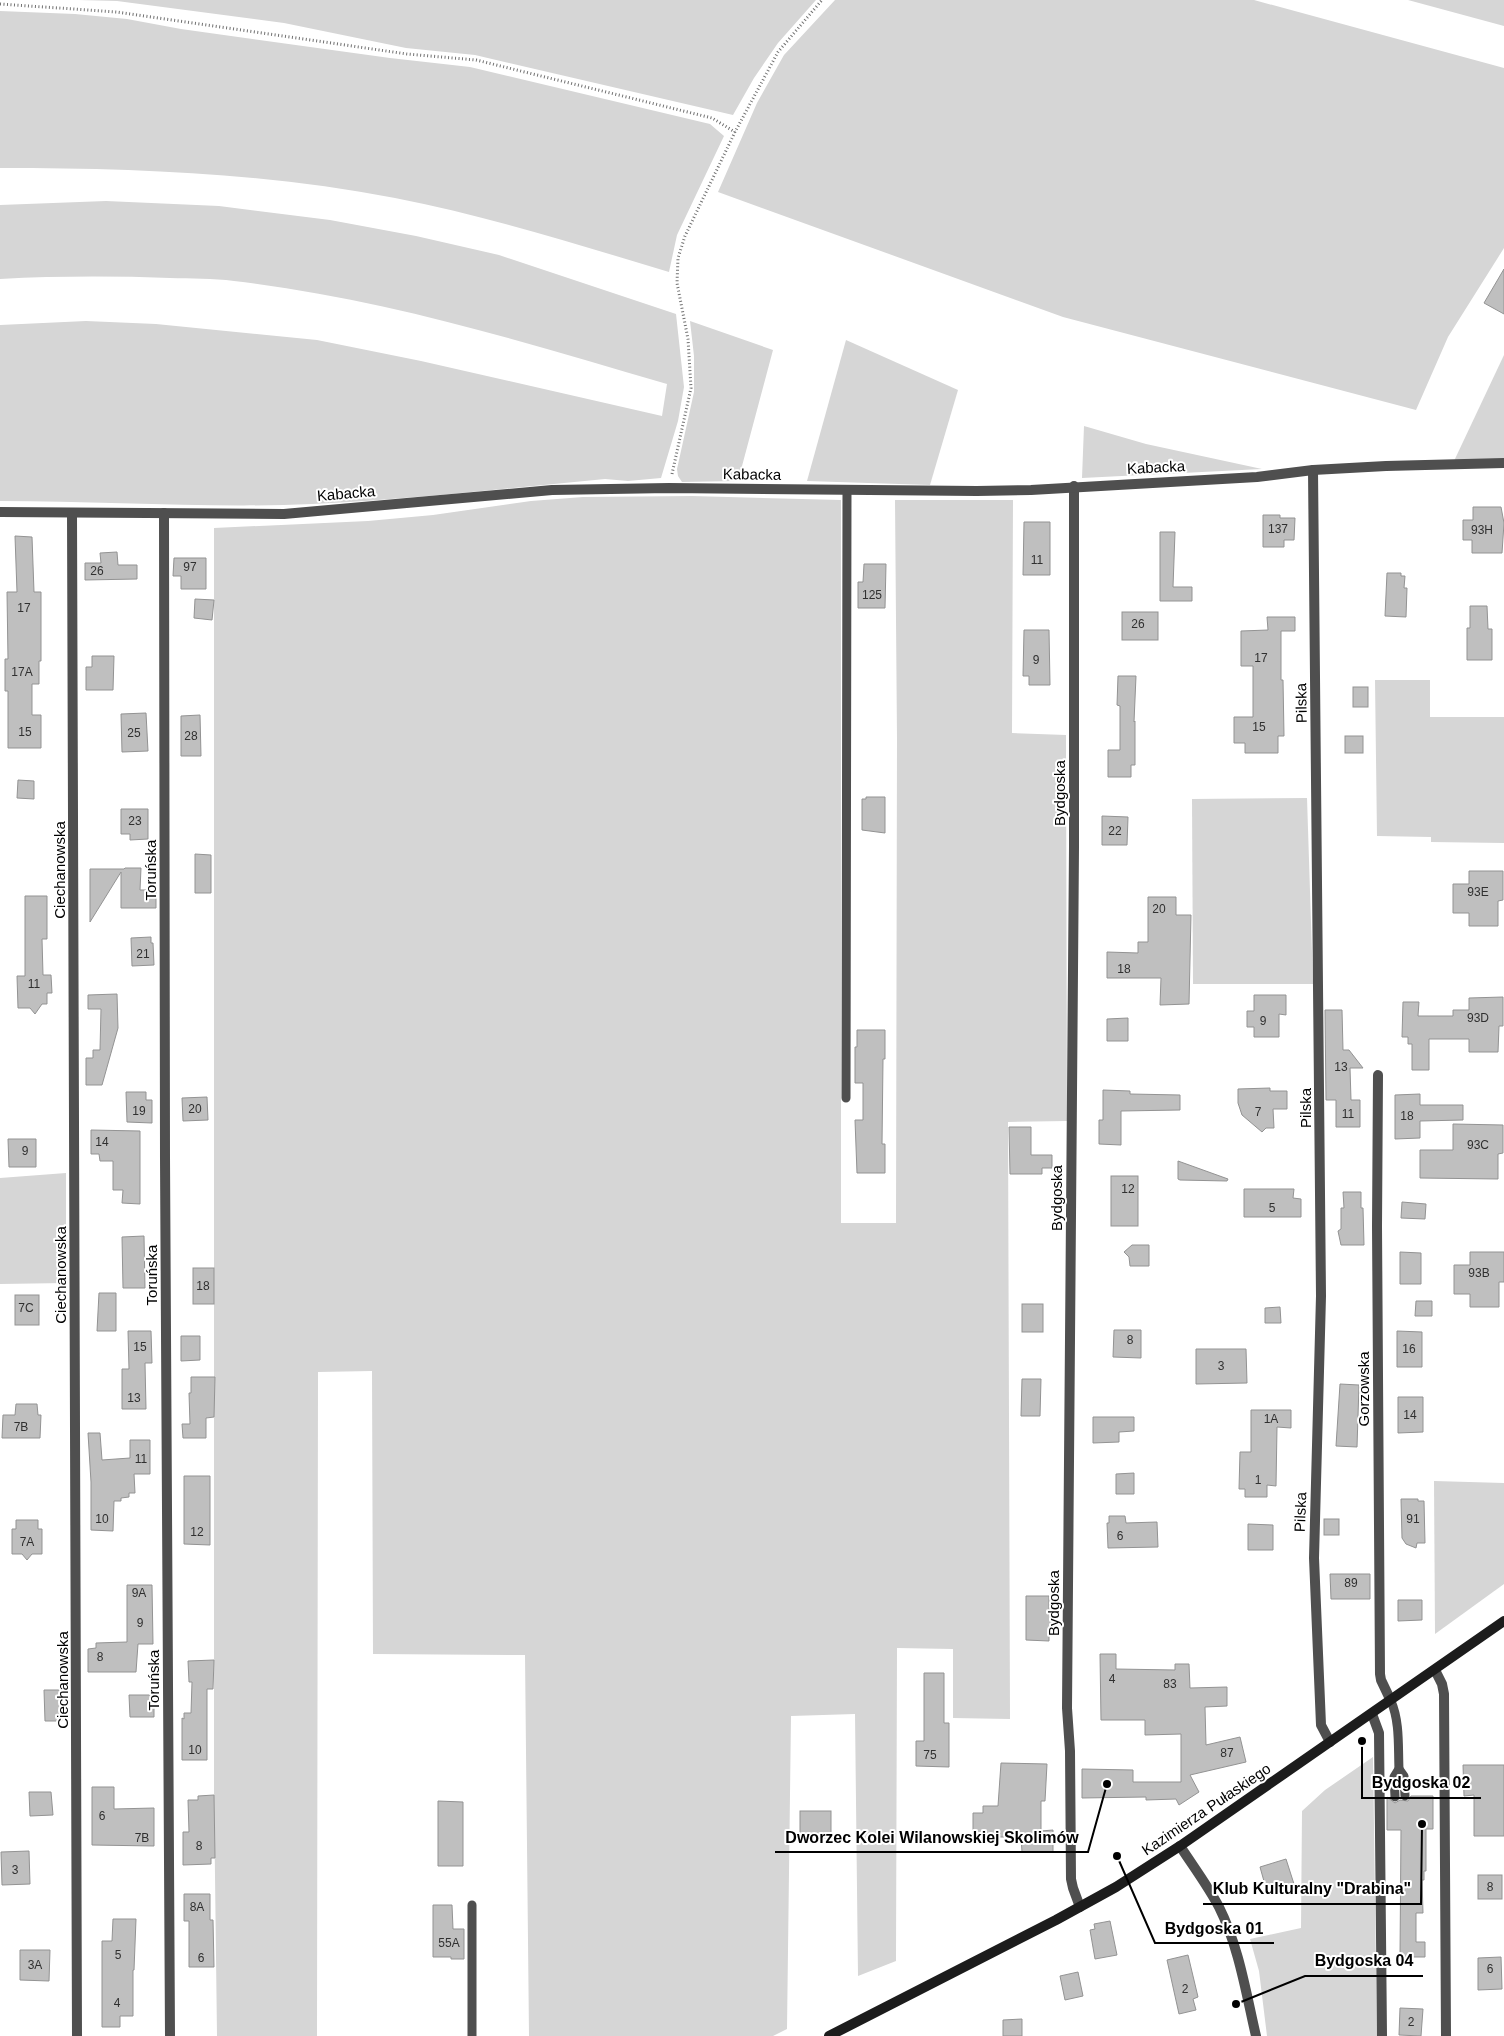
<svg xmlns="http://www.w3.org/2000/svg" width="1504" height="2036" viewBox="0 0 1504 2036" font-family="Arial,sans-serif">
  <style>
    .green { fill: #d6d6d6 }
    .building { fill: #bfbfbf; stroke: #939393 }
    .lines { fill: none; stroke-linecap: round; stroke-linejoin: round }
    .path { stroke: #717171; stroke-width: 3; stroke-dasharray: 1 2.5; stroke-linecap: butt }
    .service { stroke: #4f4f4f; stroke-width: 9 }
    .minor { stroke: #4f4f4f; stroke-width: 10 }
    .secondary { stroke: #1c1c1c; stroke-width: 10 }
    .labels { text-anchor: middle; dominant-baseline: central; stroke-width: 4; stroke-linejoin: round; paint-order: stroke }
    .number-label { font-size: 12px; fill: #303030 }
    .street-label { font-size: 15px; fill: #000; stroke: #fff }
    .leader { fill: none; stroke: #000; stroke-width: 2 }
    .callout-dot { fill: #000; stroke: #fff; stroke-width: 2 }
    .callout-label { font-size: 16px; text-anchor: middle; font-weight: bold; fill: #000; stroke: #fff; stroke-width: 4; stroke-linejoin: round; paint-order: stroke }
  </style>
  <rect width="100%" height="100%" fill="#fff"/>
  <g class="green">
    <path d="M78 0H816L778 43 754 78 733 115 475 55 406 48 284 23 117 1Z"/>
    <path d="M835 0H1254L1504 68V248L1448 337 1416 410 1063 317 718 192 757 103 784 55Z"/>
    <path d="M1408 0H1504V26Z"/>
    <path d="M0 11 75 14 127 19 181 29 390 58 470 67 710 124 724 136 677 235 669 272C579 245 488 216 395 198 265 173 132 168 0 168Z"/>
    <path d="M106 201 219 206 330 220 416 236 499 255 676 314 684 387 678 421 661 478 628 481 605 479C498 489 391 502 284 505 189 507 95 501 0 501V325L86 321 156 324 317 340 421 361 662 416 667 384C525 342 381 298 234 281 213 278 191 279 170 278 113 276 56 276 0 279V205Z"/>
    <path d="M690 321 773 350 738 481 682 482 678 476 677 469 694 392V356Z"/>
    <path d="M846 340 958 390 930 485 807 481Z"/>
    <path d="M1504 355V459L1454 461Z"/>
    <path d="M1084 426 1146 444 1262 469 1082 478Z"/>
    <path d="M692 496 841 500V1223H896L897 738 895 500H1013L1012 733 1066 735 1067 1121 1008 1122 1010 1719 953 1718V1649L897 1648 896 1961 858 1976 855 1714 791 1716 787 2029 773 2036H529L525 1655 373 1654 372 1371 318 1372 317 2036H217L214 1795V528L368 521 433 515 531 501 583 497Z"/>
    <path d="M1375 680H1430V717H1504V843L1431 842V837L1377 836Z"/>
    <path d="M1307 798 1313 984H1193L1192 799Z"/>
    <path d="M66 1173V1283L0 1284V1178Z"/>
    <path d="M1434 1481 1504 1483V1584L1435 1634Z"/>
    <path d="M1373 1757 1377 2036H1267L1259 1971 1250 1939 1301 1928 1302 1811 1325 1790Z"/>
  </g>
  <g class="building">
    <path d="M1504 269V314L1484 303Z"/>
    <path d="M1473 507H1501L1504 523 1502 553H1472V540H1463V520H1473Z"/>
    <path d="M1263 515H1280V518H1295L1294 540H1284V547H1263Z"/>
    <path d="M1024 522H1050V575H1023Z"/>
    <path d="M1160 532H1175L1173 587H1192V601H1160Z"/>
    <path d="M15 536 32 537 34 592H41V661H39V684H32V715H41V748H8V691H5V659H8L7 592H17Z"/>
    <path d="M117 552 118 565H137V579L85 580V563H101L100 553Z"/>
    <path d="M174 558H206V589H181V576H173Z"/>
    <path d="M864 564H886L885 608H858V582H863Z"/>
    <path d="M1387 573H1401V576H1405L1404 588H1407L1406 617 1385 616Z"/>
    <path d="M195 599 214 600 212 620 194 618Z"/>
    <path d="M1470 606H1487L1488 629H1492V660H1467V628H1470Z"/>
    <rect x="1122" y="612" width="36" height="28"/>
    <path d="M1267 617H1295V631H1281V680H1283L1284 736H1278V753H1245V743H1234V717H1253V666H1241V631L1268 630Z"/>
    <path d="M1024 630H1049L1050 685H1029V676H1023Z"/>
    <path d="M92 656H114L113 690H86V667H92Z"/>
    <path d="M1118 676H1136L1134 722 1135 721V765H1131V777H1108V750H1120V706L1117 705Z"/>
    <rect x="1353" y="687" width="15" height="20"/>
    <path d="M146 713 148 751 122 752 121 714Z"/>
    <path d="M200 715 201 756H181V716Z"/>
    <rect x="1345" y="736" width="18" height="17"/>
    <path d="M18 780 34 781V799L17 798Z"/>
    <path d="M866 797H885V833L862 830V799H866Z"/>
    <path d="M121 809H148V839L130 840V834H121Z"/>
    <path d="M1102 816 1128 817 1127 845H1102Z"/>
    <path d="M195 854 211 855V893H195Z"/>
    <path d="M125 868H141L140 890H156V908H121V872L90 922V869H124Z"/>
    <path d="M1469 871H1503V900L1498 901V926H1469V913H1453V884H1469Z"/>
    <path d="M25 896H47V939H42L43 975H51L52 993H47V1004H42L35 1014 30 1008H18L17 976H25Z"/>
    <path d="M1148 897H1176V915H1191L1189 1004 1160 1005 1161 978H1107V952L1138 953V942H1148Z"/>
    <path d="M151 937V943H153L154 965 132 966 131 938Z"/>
    <path d="M117 994 118 1028 102 1085H86V1058H93V1050H100L101 1009H88V995Z"/>
    <path d="M1254 995H1286V1015L1279 1014V1037H1254V1027H1247V1011H1254Z"/>
    <path d="M1503 997V1026H1499L1498 1052H1469V1039H1429V1070H1412V1044H1408V1037H1402L1403 1002H1419L1418 1016H1453V1010H1469V998Z"/>
    <path d="M1325 1010H1342L1343 1050H1349L1363 1068H1350L1351 1100H1360V1127H1336V1100H1326Z"/>
    <path d="M1128 1018V1041H1107V1019Z"/>
    <path d="M857 1030H885V1059H883L882 1144H885V1173H857L855 1120H863V1083H855V1047H857Z"/>
    <path d="M1270 1088V1091H1287V1109H1273L1274 1128H1266L1262 1132 1242 1115 1238 1103V1089Z"/>
    <path d="M1103 1090 1130 1091V1094L1180 1095V1110L1121 1111V1145L1099 1144V1120H1103Z"/>
    <path d="M126 1092H146V1100H152V1123L127 1122Z"/>
    <path d="M1420 1094V1105H1463V1120L1420 1121V1138L1395 1139V1095Z"/>
    <path d="M207 1097 208 1120 183 1121 182 1098Z"/>
    <path d="M1453 1124 1503 1125V1153L1498 1154V1179L1420 1178V1150H1453Z"/>
    <path d="M1009 1127H1031V1155H1052V1168H1042V1174H1010Z"/>
    <path d="M91 1130 140 1131V1204L122 1203 123 1190H113V1161H100L99 1154H91Z"/>
    <path d="M8 1139H36V1167H9Z"/>
    <path d="M1178 1161 1228 1179 1227 1181 1180 1180 1178 1179Z"/>
    <rect x="1111" y="1176" width="27" height="50"/>
    <path d="M1244 1189H1294L1293 1198 1301 1199V1217H1244Z"/>
    <path d="M1343 1192H1361V1208H1363L1364 1245H1341L1338 1231 1341 1229V1208H1344Z"/>
    <path d="M1402 1202 1426 1204 1425 1219 1401 1218Z"/>
    <path d="M144 1236 145 1288H123L122 1237Z"/>
    <path d="M1132 1245H1149V1266H1130L1129 1257 1124 1252Z"/>
    <path d="M1400 1252 1421 1253V1284H1400Z"/>
    <path d="M1470 1252H1504V1282H1499V1307H1470V1294H1454V1265H1470Z"/>
    <rect x="193" y="1268" width="21" height="36"/>
    <path d="M99 1293H116V1331H97Z"/>
    <rect x="15" y="1295" width="24" height="30"/>
    <path d="M1416 1301H1432V1316H1415Z"/>
    <rect x="1022" y="1304" width="21" height="28"/>
    <path d="M1280 1307 1281 1323H1265V1308Z"/>
    <path d="M1114 1330H1141V1358L1113 1357Z"/>
    <path d="M128 1331H151L152 1363H145L146 1409H122V1369H129Z"/>
    <path d="M1397 1331 1422 1332V1367H1397Z"/>
    <path d="M181 1336H200V1360L181 1361Z"/>
    <path d="M1196 1349H1246L1247 1383 1196 1384Z"/>
    <path d="M191 1377H215L214 1417 206 1418V1438H183L182 1424H190L189 1393H191Z"/>
    <path d="M1022 1379H1041L1040 1416H1021Z"/>
    <path d="M1340 1384 1359 1385 1357 1447 1336 1446Z"/>
    <path d="M1398 1397H1423V1432L1398 1433Z"/>
    <path d="M16 1404H37L38 1415H41L40 1438H2L3 1415H15Z"/>
    <path d="M1251 1410H1291V1428L1277 1427 1276 1486 1267 1485V1497H1245V1489H1239L1240 1452H1251Z"/>
    <path d="M1093 1417H1134V1431L1119 1432V1442L1093 1443Z"/>
    <path d="M88 1433H100L102 1460 130 1458V1440H150V1474H134L135 1493H129V1497L121 1498V1501H114L113 1531 91 1530V1482Z"/>
    <path d="M1134 1473V1494H1116V1474Z"/>
    <path d="M184 1476H210V1545L184 1544Z"/>
    <path d="M1401 1499H1418V1501H1424L1425 1543H1417L1416 1548 1406 1544 1402 1538Z"/>
    <path d="M1109 1516H1125L1126 1523 1157 1522 1158 1547 1108 1548 1107 1523H1109Z"/>
    <rect x="1324" y="1519" width="15" height="16"/>
    <path d="M16 1520H38V1529H42V1554H32L27 1560 22 1554H12V1529H16Z"/>
    <path d="M1248 1524 1273 1525V1550H1248Z"/>
    <path d="M1330 1574H1370V1599H1331Z"/>
    <path d="M127 1585H152L153 1644H138L136 1672H88V1649L96 1648V1643L127 1642Z"/>
    <path d="M1026 1596H1049V1615H1054V1632H1049V1641L1026 1640Z"/>
    <path d="M1398 1600H1422V1620L1398 1621Z"/>
    <path d="M1100 1654H1116V1669L1175 1670V1664H1189L1190 1688 1227 1687V1706L1205 1707 1206 1745 1240 1737 1246 1762 1190 1775 1199 1792 1179 1805 1176 1799 1146 1800V1797L1082 1798V1769L1133 1770V1782H1181V1734L1145 1735V1720H1101Z"/>
    <path d="M214 1660 213 1689H207V1760H182V1718L184 1719V1713H191L192 1682H189L188 1661Z"/>
    <path d="M924 1673H944V1723H949V1767L916 1766V1741H924Z"/>
    <path d="M44 1690H61L62 1721H45Z"/>
    <path d="M129 1695H154V1717H130Z"/>
    <path d="M1001 1763 1047 1764 1045 1801H1041V1831L1053 1830V1852H1022L1021 1837H973V1813H983V1806H998Z"/>
    <path d="M1463 1765H1504V1836H1474V1795L1464 1796Z"/>
    <path d="M92 1787H114V1809L154 1808V1846L92 1845Z"/>
    <path d="M29 1792H51L53 1815 30 1816Z"/>
    <path d="M214 1795 215 1858H211V1864L183 1865V1832H189L188 1800H198V1796Z"/>
    <path d="M1411 1796H1433V1829H1426V1871H1424V1880H1422L1423 1913H1416V1942H1425V1957H1400L1401 1830H1387V1797L1395 1803 1400 1800 1408 1801Z"/>
    <path d="M438 1801 463 1802V1866H438Z"/>
    <rect x="800" y="1811" width="31" height="27"/>
    <path d="M29 1851 30 1884 2 1885 1 1852Z"/>
    <path d="M1286 1859 1294 1884 1267 1892 1260 1867Z"/>
    <rect x="1478" y="1875" width="24" height="24"/>
    <path d="M184 1894H210V1920H213L214 1967H189V1921H184Z"/>
    <path d="M433 1905H452L453 1929H464V1959H451V1957H433Z"/>
    <path d="M113 1919H136L134 1970H133V2016H120V2027H102V1941H112Z"/>
    <path d="M1110 1921 1117 1955 1095 1959 1090 1930 1095 1929 1094 1924Z"/>
    <path d="M20 1950H50L49 1981 20 1980Z"/>
    <path d="M1188 1955 1198 1997 1193 1999 1196 2010 1179 2014 1167 1960Z"/>
    <path d="M1501 1957 1502 1989 1478 1990V1958Z"/>
    <path d="M1078 1972 1083 1996 1065 2000 1060 1976Z"/>
    <path d="M1400 2008 1423 2009 1421 2036 1399 2035Z"/>
    <path d="M1022 2019V2036H1003V2020Z"/>
  </g>
  <g class="lines">
    <g class="path">
      <path d="M0 4 117 12 407 54 476 60 712 118 735 132"/>
      <path d="M672 474 691 388 688 339 677 283 678 258 685 236 735 132 778 52 822 0"/>
    </g>
    <g class="service">
      <path d="M846 1098 847 490"/>
      <path d="M1391 1701C1400 1722 1398 1746 1399 1769"/>
      <path d="M1395 1797 1394 1777 1399 1769 1404 1776 1405 1796"/>
      <path d="M472 1905V2036"/>
    </g>
    <g class="minor">
      <path d="M1313 470 1321 1296 1314 1558 1321 1725 1330 1742"/>
      <path d="M1074 486V847L1067 1708 1070 1751 1071 1879 1073 1888 1080 1907"/>
      <path d="M0 512 284 514 552 490 669 488 977 491 1031 490 1257 477 1313 470 1386 466 1504 463"/>
      <path d="M72 513 77 2036"/>
      <path d="M164 513 165 1158 170 2036"/>
      <path d="M1378 1075 1377 1226 1380 1674 1381 1680 1391 1701"/>
      <path d="M1435 1670 1442 1684 1444 1694 1446 2036"/>
      <path d="M1372 1714 1379 1733 1382 2036"/>
      <path d="M1180 1846C1193 1866 1208 1886 1219 1907 1239 1947 1246 1993 1256 2036"/>
    </g>
    <path class="secondary" d="M829 2036 1056 1920 1116 1887 1180 1846 1504 1621"/>
  </g>
  <g class="labels">
    <g class="number-label">
      <text x="1278" y="529">137</text>
      <text x="1482" y="530">93H</text>
      <text x="1037" y="560">11</text>
      <text x="190" y="567">97</text>
      <text x="97" y="571">26</text>
      <text x="872" y="595">125</text>
      <text x="24" y="608">17</text>
      <text x="1138" y="624">26</text>
      <text x="1261" y="658">17</text>
      <text x="1036" y="660">9</text>
      <text x="22" y="672">17A</text>
      <text x="1259" y="727">15</text>
      <text x="25" y="732">15</text>
      <text x="134" y="733">25</text>
      <text x="191" y="736">28</text>
      <text x="135" y="821">23</text>
      <text x="1115" y="831">22</text>
      <text x="1478" y="892">93E</text>
      <text x="1159" y="909">20</text>
      <text x="143" y="954">21</text>
      <text x="1124" y="969">18</text>
      <text x="34" y="984">11</text>
      <text x="1478" y="1018">93D</text>
      <text x="1263" y="1021">9</text>
      <text x="1341" y="1067">13</text>
      <text x="195" y="1109">20</text>
      <text x="139" y="1111">19</text>
      <text x="1258" y="1112">7</text>
      <text x="1348" y="1114">11</text>
      <text x="1407" y="1116">18</text>
      <text x="102" y="1142">14</text>
      <text x="1478" y="1145">93C</text>
      <text x="25" y="1151">9</text>
      <text x="1128" y="1189">12</text>
      <text x="1272" y="1208">5</text>
      <text x="1479" y="1273">93B</text>
      <text x="203" y="1286">18</text>
      <text x="26" y="1308">7C</text>
      <text x="1130" y="1340">8</text>
      <text x="140" y="1347">15</text>
      <text x="1409" y="1349">16</text>
      <text x="1221" y="1366">3</text>
      <text x="134" y="1398">13</text>
      <text x="1410" y="1415">14</text>
      <text x="1271" y="1419">1A</text>
      <text x="21" y="1427">7B</text>
      <text x="141" y="1459">11</text>
      <text x="1258" y="1480">1</text>
      <text x="102" y="1519">10</text>
      <text x="1413" y="1519">91</text>
      <text x="197" y="1532">12</text>
      <text x="1120" y="1536">6</text>
      <text x="27" y="1542">7A</text>
      <text x="1351" y="1583">89</text>
      <text x="139" y="1593">9A</text>
      <text x="140" y="1623">9</text>
      <text x="100" y="1657">8</text>
      <text x="1112" y="1679">4</text>
      <text x="1170" y="1684">83</text>
      <text x="195" y="1750">10</text>
      <text x="1227" y="1753">87</text>
      <text x="930" y="1755">75</text>
      <text x="102" y="1816">6</text>
      <text x="142" y="1838">7B</text>
      <text x="199" y="1846">8</text>
      <text x="15" y="1870">3</text>
      <text x="1490" y="1887">8</text>
      <text x="197" y="1907">8A</text>
      <text x="449" y="1943">55A</text>
      <text x="118" y="1955">5</text>
      <text x="201" y="1958">6</text>
      <text x="35" y="1965">3A</text>
      <text x="1490" y="1969">6</text>
      <text x="1185" y="1989">2</text>
      <text x="117" y="2003">4</text>
      <text x="1411" y="2022">2</text>
    </g>
    <g class="street-label">
      <text transform="translate(1156 467) rotate(-3)">Kabacka</text>
      <text transform="translate(752 474) rotate(1)">Kabacka</text>
      <text transform="translate(346 493) rotate(-5)">Kabacka</text>
      <text transform="translate(1301 703) rotate(-91)">Pilska</text>
      <text transform="translate(1059 793) rotate(-90)">Bydgoska</text>
      <text transform="translate(59 870) rotate(-90)">Ciechanowska</text>
      <text transform="translate(150 870) rotate(-90)">Toruńska</text>
      <text transform="translate(1305 1108) rotate(-90)">Pilska</text>
      <text transform="translate(1056 1198) rotate(-90)">Bydgoska</text>
      <text transform="translate(60 1275) rotate(-90)">Ciechanowska</text>
      <text transform="translate(151 1275) rotate(-90)">Toruńska</text>
      <text transform="translate(1363 1389) rotate(-90)">Gorzowska</text>
      <text transform="translate(1300 1512) rotate(-88)">Pilska</text>
      <text transform="translate(1053 1603) rotate(-90)">Bydgoska</text>
      <text transform="translate(62 1680) rotate(-90)">Ciechanowska</text>
      <text transform="translate(153 1680) rotate(-90)">Toruńska</text>
      <text transform="translate(1206 1809) rotate(-34)">Kazimierza Pułaskiego</text>
    </g>
  </g>
  <path class="leader" d="M1362 1741L1362 1798H1481M1107 1784L1088 1852H775M1422 1824L1421 1904H1203M1117 1856L1155 1943H1274M1236 2004L1305 1976H1423"/>
  <g class="callout-dot">
    <circle cx="1362" cy="1741" r="5"/>
    <circle cx="1107" cy="1784" r="5"/>
    <circle cx="1422" cy="1824" r="5"/>
    <circle cx="1117" cy="1856" r="5"/>
    <circle cx="1236" cy="2004" r="5"/>
  </g>
  <g class="callout-label">
    <text x="1421" y="1788">Bydgoska 02</text>
    <text x="932" y="1843">Dworzec Kolei Wilanowskiej Skolimów</text>
    <text x="1312" y="1894">Klub Kulturalny "Drabina"</text>
    <text x="1214" y="1934">Bydgoska 01</text>
    <text x="1364" y="1966">Bydgoska 04</text>
  </g>
</svg>
